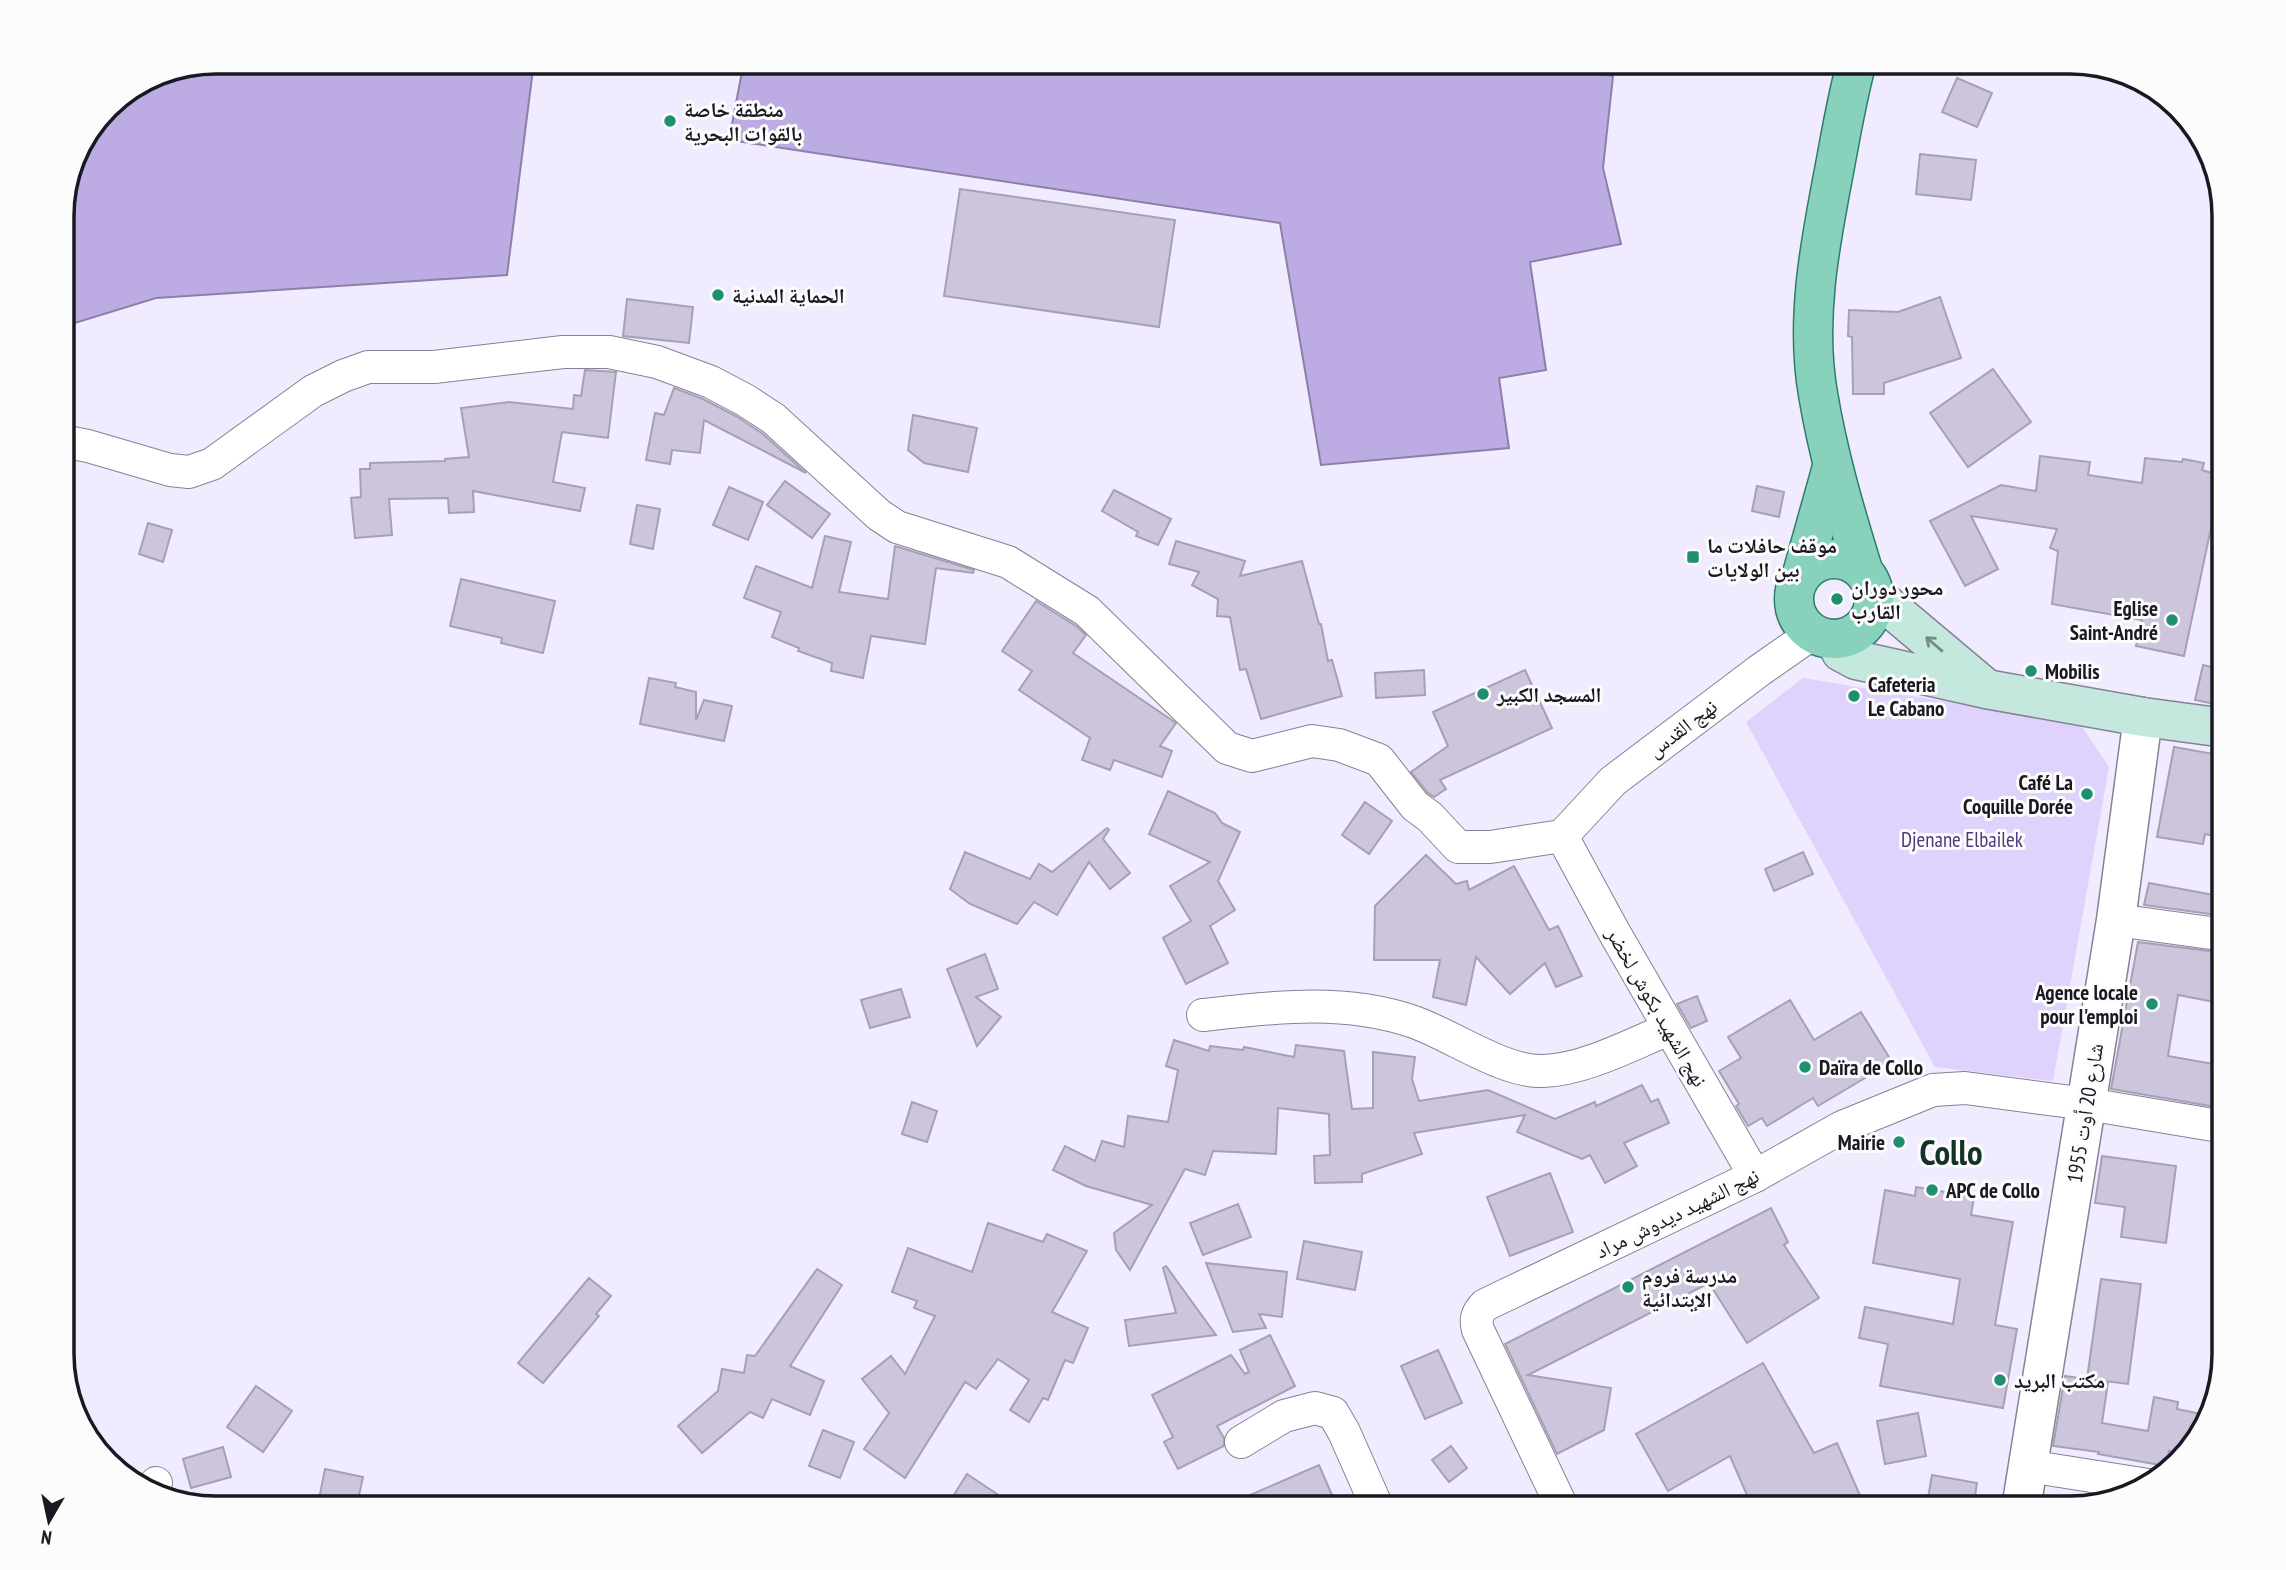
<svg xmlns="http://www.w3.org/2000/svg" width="2286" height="1570" viewBox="0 0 2286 1570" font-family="'PT Sans Narrow','Noto Naskh Arabic',sans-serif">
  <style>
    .green { fill: #dfd2fc }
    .water { fill: #bdace3; stroke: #8c80a8; stroke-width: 2 }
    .building { fill: #ccc5db; stroke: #a6a0b5; stroke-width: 2 }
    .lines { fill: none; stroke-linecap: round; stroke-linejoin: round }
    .minor-casing { stroke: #878195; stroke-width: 34 }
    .tertiary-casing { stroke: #878195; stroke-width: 41 }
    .secondary-casing { stroke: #878195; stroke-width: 41 }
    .primary-casing { stroke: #2e7d68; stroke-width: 41 }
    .minor { stroke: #fff; stroke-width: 32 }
    .tertiary { stroke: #fff; stroke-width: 38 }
    .secondary { stroke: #c4e8dd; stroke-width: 38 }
    .primary { stroke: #88d1bc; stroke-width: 38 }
    .oneway { stroke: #788a88 }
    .poi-dot { fill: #1e8f71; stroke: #fcfcfc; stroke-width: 2.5 }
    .labels { text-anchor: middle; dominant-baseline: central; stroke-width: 6; stroke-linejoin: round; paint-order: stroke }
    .poi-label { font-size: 21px; font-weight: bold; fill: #1a1820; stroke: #fcfcfc; text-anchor: start }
    .street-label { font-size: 21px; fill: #1a1820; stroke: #fcfcfc }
    .park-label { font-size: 21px; fill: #50387a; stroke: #fcfcfc }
    .town-label { font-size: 35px; font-weight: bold; fill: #143127; stroke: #fcfcfc }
    .rim { fill: none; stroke: #1a1820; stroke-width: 3.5 }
  </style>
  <rect width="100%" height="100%" fill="#f0ebfe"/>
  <path class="green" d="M1803 678 2080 724 2109 767 2053 1081 1935 1067 1746 722Z"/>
  <g class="water">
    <path d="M216 61H534L507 275 156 298 62 327V206L73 156 107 106 157 73Z"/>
    <path d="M744 61H1523L1613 76 1603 168 1621 244 1530 262 1546 370 1499 378 1509 448 1321 465 1280 223 729 140Z"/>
  </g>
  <g class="building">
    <path d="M1957 78 1992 93 1977 127 1942 112Z"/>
    <path d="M1920 154 1976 160 1971 200 1916 194Z"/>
    <path d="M960 189 1175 220 1159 327 944 296Z"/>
    <path d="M1940 297 1961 358 1884 383V394H1853L1852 337 1848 336 1849 310 1898 312Z"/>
    <path d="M627 299 693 307 689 343 623 336Z"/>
    <path d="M1993 369 2031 422 1968 467 1930 413Z"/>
    <path d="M585 370 616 372 608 438 562 432 553 482 585 488 580 511 473 491 474 512 449 513 448 498 389 499 392 535 355 538 351 498 361 497 360 469H370V463L445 461V459L469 457 461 408 509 402 573 409 574 395 581 396Z"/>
    <path d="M674 388 703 399 736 416 763 434 806 473 704 420 700 453 672 450 670 464 646 460 655 413 664 415Z"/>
    <path d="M913 415 977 428 968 472 924 463 908 450Z"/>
    <path d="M2040 456 2090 462 2088 475 2142 483 2145 458 2182 462 2183 459 2204 463 2202 470 2225 477V527L2212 523 2184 656 2136 646 2142 620 2052 604 2058 551 2050 548 2057 529 1971 516 1998 569 1965 586 1930 521 2001 485 2036 491Z"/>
    <path d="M785 481 830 514 812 538 767 505Z"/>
    <path d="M1757 486 1784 492 1779 517 1752 511Z"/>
    <path d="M729 487 763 502 748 540 713 525Z"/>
    <path d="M1114 490 1171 519 1158 545 1136 536 1138 532 1102 511Z"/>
    <path d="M637 505 660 509 653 549 630 544Z"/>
    <path d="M148 523 172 530 163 562 139 554Z"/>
    <path d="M825 536 851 542 839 592 888 599 895 546 974 570 973 573 936 568 925 644 871 636 863 678 831 671 832 663 798 651 799 648 772 637 781 612 744 598 756 566 812 588Z"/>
    <path d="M1176 541 1245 561 1240 576 1302 561 1319 624H1321L1328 661 1332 660 1342 696 1261 719 1246 669 1240 670 1230 617 1217 616 1218 599 1192 585 1199 572 1169 564Z"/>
    <path d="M461 579 555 601 543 653 501 643 502 638 450 626Z"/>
    <path d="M1036 601 1076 626 1086 635 1073 653 1176 723 1160 746 1172 751 1162 777 1114 760 1110 770 1082 760 1090 738 1019 690 1032 671 1002 651Z"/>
    <path d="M2203 665 2225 670V706L2195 700Z"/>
    <path d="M1424 670 1425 695 1376 698 1375 673Z"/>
    <path d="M1525 670 1552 728 1440 780 1446 789 1434 797 1428 793 1411 772 1448 746 1433 712Z"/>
    <path d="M649 678 676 683 675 687 696 692V720L704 700 732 706 724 741 640 724Z"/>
    <path d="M2174 747 2225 756V838L2205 834 2203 844 2157 837Z"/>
    <path d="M1168 791 1215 813 1222 823 1240 832 1218 881 1235 910 1210 926 1228 963 1186 984 1163 938 1191 921 1170 886 1210 862 1149 834Z"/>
    <path d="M1365 802 1392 821 1369 854 1342 835Z"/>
    <path d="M1107 828 1109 830 1103 839 1130 873 1110 889 1089 862 1057 915 1034 902 1017 924 970 904 950 889 965 852 1030 879 1039 864 1052 872Z"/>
    <path d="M1803 852 1813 874 1774 891 1765 869Z"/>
    <path d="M1426 855 1456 884 1467 881 1469 890 1514 866 1549 930 1558 926 1582 976 1556 987 1545 963 1510 994 1476 957 1466 1005 1433 997 1440 960H1374L1375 906Z"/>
    <path d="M2149 883 2225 897V916L2144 905Z"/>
    <path d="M2138 942 2225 953V1004L2178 995 2168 1056 2225 1066V1090L2222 1108 2111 1089Z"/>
    <path d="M985 954 998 989 976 997 1001 1017 977 1046 947 969Z"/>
    <path d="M901 989 910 1017 870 1028 861 1000Z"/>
    <path d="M1697 996 1707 1021 1691 1028 1677 1004Z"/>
    <path d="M1790 1000 1814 1040 1861 1012 1892 1062 1818 1106 1813 1098 1767 1126 1762 1118 1748 1126 1736 1106 1739 1104 1719 1071 1741 1058 1728 1037Z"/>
    <path d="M1174 1040 1209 1051 1210 1046 1243 1050 1244 1047 1294 1057 1296 1045 1344 1051 1352 1109 1373 1108V1052L1415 1057 1412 1079 1419 1101 1488 1090 1555 1119 1595 1102 1596 1106 1642 1085 1651 1102 1658 1099 1669 1123 1624 1143 1637 1166 1605 1183 1590 1155 1582 1159 1517 1132 1525 1115 1414 1133 1422 1154 1362 1174V1182L1315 1183 1314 1156 1330 1155 1329 1114 1278 1108 1276 1154 1213 1151 1205 1175 1185 1169 1130 1270 1116 1250 1114 1233 1152 1205 1086 1186 1053 1170 1065 1146 1095 1161 1102 1141 1124 1147 1128 1116 1168 1122 1178 1070 1166 1066Z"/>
    <path d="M912 1102 937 1111 927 1142 902 1134Z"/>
    <path d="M2102 1156 2176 1166 2166 1243 2121 1237 2125 1207 2095 1203Z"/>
    <path d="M1550 1173 1573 1232 1510 1256 1487 1197Z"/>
    <path d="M1916 1187 1974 1197 1971 1215 2013 1222 1995 1325 2017 1329 2003 1408 1880 1386 1888 1344 1859 1338 1865 1307 1953 1324 1960 1279 1873 1263 1885 1190 1915 1196Z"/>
    <path d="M1238 1204 1251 1237 1203 1255 1190 1223Z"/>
    <path d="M1771 1208 1788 1242 1784 1245 1819 1298 1747 1343 1709 1283 1528 1375 1611 1388 1604 1430 1557 1454 1505 1344Z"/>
    <path d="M988 1223 1043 1242 1047 1234 1087 1251 1052 1312 1088 1328 1073 1363 1065 1360 1048 1400 1043 1398 1029 1422 1010 1410 1029 1380 998 1359 976 1389 965 1382 905 1478 864 1449 889 1413 862 1379 891 1356 905 1374 935 1316 914 1308 917 1301 892 1292 908 1248 972 1272Z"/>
    <path d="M1304 1241 1362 1252 1355 1290 1297 1279Z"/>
    <path d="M1206 1263 1287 1272 1282 1317 1259 1314 1266 1328 1233 1332Z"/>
    <path d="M1166 1266 1216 1335 1129 1346 1125 1320 1176 1313 1163 1268Z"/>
    <path d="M817 1269 842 1285 790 1366 824 1381 810 1415 772 1399 763 1418 750 1412 702 1453 678 1426 718 1391 722 1369 744 1373 747 1355 755 1356Z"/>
    <path d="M589 1278 611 1296 596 1314 599 1316 543 1383 518 1363Z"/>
    <path d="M2101 1279 2141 1284 2128 1384 2087 1379Z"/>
    <path d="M1270 1335 1295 1386 1217 1426 1224 1438V1446L1178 1469 1164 1442 1173 1437 1152 1395 1231 1355 1245 1374 1249 1372 1240 1350Z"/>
    <path d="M1438 1350 1462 1403 1425 1419 1401 1366Z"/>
    <path d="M1763 1363 1814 1453 1837 1443 1866 1509H1753L1730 1456 1668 1491 1636 1434Z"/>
    <path d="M2065 1376 2108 1382 2102 1423 2148 1431 2154 1397 2178 1402 2177 1409 2206 1415 2198 1440 2183 1454 2169 1451 2166 1466 2098 1454 2099 1452 2053 1446Z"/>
    <path d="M256 1386 292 1411 263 1452 227 1427Z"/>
    <path d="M1918 1413 1926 1456 1885 1464 1877 1421Z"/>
    <path d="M823 1430 854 1442 840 1478 809 1466Z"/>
    <path d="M1451 1446 1467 1468 1449 1482 1432 1460Z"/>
    <path d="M223 1447 231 1477 191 1488 183 1459Z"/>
    <path d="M1319 1465 1338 1509H1218Z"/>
    <path d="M325 1469 363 1477 356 1509H317Z"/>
    <path d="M967 1474 997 1494 988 1509H945Z"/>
    <path d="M1932 1475 1977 1483 1973 1509H1926Z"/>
  </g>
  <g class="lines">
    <defs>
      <g id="minor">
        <path d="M62 441 88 446 170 470 189 472 212 464 313 391 343 376 368 367H434L563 352H609L657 362 711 382 745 400 774 419 879 515 897 527 1008 562 1087 611 1227 748 1252 756 1312 741 1339 745 1379 760 1415 806 1430 817 1458 847H1490L1562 836"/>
        <path d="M1562 836 1614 932 1755 1176"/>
        <path d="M1562 836 1613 781 1760 670 1813 633"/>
        <path d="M2116 920 2225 935"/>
        <path d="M1203 1015C1274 1007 1345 998 1414 1022 1451 1035 1505 1073 1543 1071 1584 1070 1632 1044 1669 1029"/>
        <path d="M1241 1442 1284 1416 1315 1408 1333 1413 1344 1432 1378 1509"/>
        <path d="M2028 1466 2148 1485"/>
        <path d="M154 1490 156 1483"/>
        <path d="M1563 1509 1478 1330C1475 1319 1477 1313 1485 1305L1755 1176 1842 1127 1933 1090 1965 1088 2087 1104 2225 1127"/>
      </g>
      <path id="tertiary" d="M2021 1509 2116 920 2143 717"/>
      <g id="secondary">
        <path d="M1875 595 1982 685"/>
        <path d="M1835 639 1841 652 1856 660 1986 689 2143 717 2225 728"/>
      </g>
      <g id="primary">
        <path d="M1857 61C1847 97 1841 134 1834 171 1820 244 1805 320 1818 394 1828 454 1845 512 1863 570"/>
        <circle cx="1834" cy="599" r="40"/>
        <path d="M1802 574 1832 467"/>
      </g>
    </defs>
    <use href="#minor" class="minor-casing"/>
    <use href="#tertiary" class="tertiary-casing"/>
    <use href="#secondary" class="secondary-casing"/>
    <use href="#primary" class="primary-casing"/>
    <use href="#minor" class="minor"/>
    <use href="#tertiary" class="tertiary"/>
    <use href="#secondary" class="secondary"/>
    <use href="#primary" class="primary"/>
  </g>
  <defs><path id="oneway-shaft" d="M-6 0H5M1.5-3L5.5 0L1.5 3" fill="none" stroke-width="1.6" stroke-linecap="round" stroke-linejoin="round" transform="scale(1.75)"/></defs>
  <use class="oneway" href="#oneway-shaft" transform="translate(1934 644) rotate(-139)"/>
  <g class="poi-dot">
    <circle cx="670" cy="121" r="7"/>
    <circle cx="718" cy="295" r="7"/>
    <rect x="1686" y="550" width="14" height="14" rx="3.5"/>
    <circle cx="1837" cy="599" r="7"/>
    <circle cx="2172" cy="620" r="7"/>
    <circle cx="2031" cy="671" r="7"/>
    <circle cx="1483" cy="694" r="7"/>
    <circle cx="1854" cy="696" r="7"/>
    <circle cx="2087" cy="794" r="7"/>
    <circle cx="2152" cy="1004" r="7"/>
    <circle cx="1805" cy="1067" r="7"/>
    <circle cx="1899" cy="1142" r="7"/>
    <circle cx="1932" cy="1190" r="7"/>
    <circle cx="1628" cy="1287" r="7"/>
    <circle cx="2000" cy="1380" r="7"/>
  </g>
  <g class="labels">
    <g class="poi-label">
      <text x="684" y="109">منطقة خاصة<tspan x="684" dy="24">بالقوات البحرية</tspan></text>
      <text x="732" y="295">الحماية المدنية</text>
      <text x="1707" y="545">موقف حافلات ما<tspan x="1707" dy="24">بين الولايات</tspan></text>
      <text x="1851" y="587">محور دوران<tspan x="1851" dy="24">القارب</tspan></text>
      <text x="2158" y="608" text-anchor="end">Eglise<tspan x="2158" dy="24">Saint-André</tspan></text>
      <text x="2045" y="671">Mobilis</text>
      <text x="1868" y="684">Cafeteria<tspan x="1868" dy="24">Le Cabano</tspan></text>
      <text x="1497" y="694">المسجد الكبير</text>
      <text x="2073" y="782" text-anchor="end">Café La<tspan x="2073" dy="24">Coquille Dorée</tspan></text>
      <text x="2138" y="992" text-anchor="end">Agence locale<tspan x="2138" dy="24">pour l'emploi</tspan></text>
      <text x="1819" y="1067">Daïra de Collo</text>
      <text x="1885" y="1142" text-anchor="end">Mairie</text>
      <text x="1946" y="1190">APC de Collo</text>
      <text x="1642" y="1275">مدرسة فروم<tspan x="1642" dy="24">الإبتدائية</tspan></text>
      <text x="2014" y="1380">مكتب البريد</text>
    </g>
    <g class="street-label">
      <text transform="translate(1682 728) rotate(-37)">نهج القدس</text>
      <text transform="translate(1657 1007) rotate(60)">نهج الشهيد بكوش لخضر</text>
      <text transform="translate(2085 1113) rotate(-81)">شارع 20 أوت 1955</text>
      <text transform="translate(1677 1213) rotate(-26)">نهج الشهيد ديدوش مراد</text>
    </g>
    <g class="park-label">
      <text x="1962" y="839">Djenane Elbailek</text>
    </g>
    <g class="town-label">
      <text x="1951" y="1152">Collo</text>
    </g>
  </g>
  <path d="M0 0H2286V1570H0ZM216 74H2070A142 142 0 0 1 2212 216V1354A142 142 0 0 1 2070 1496H216A142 142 0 0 1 74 1354V216A142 142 0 0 1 216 74Z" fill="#fcfcfc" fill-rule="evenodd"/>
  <path class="rim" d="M216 74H2070A142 142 0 0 1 2212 216V1354A142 142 0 0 1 2070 1496H216A142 142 0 0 1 74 1354V216A142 142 0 0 1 216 74Z"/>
  <g transform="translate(49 1521) rotate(189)" stroke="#fcfcfc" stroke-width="5" paint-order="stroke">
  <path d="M0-5L12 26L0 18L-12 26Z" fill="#1a1820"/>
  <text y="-10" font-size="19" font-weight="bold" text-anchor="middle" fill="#1a1820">N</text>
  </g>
</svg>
